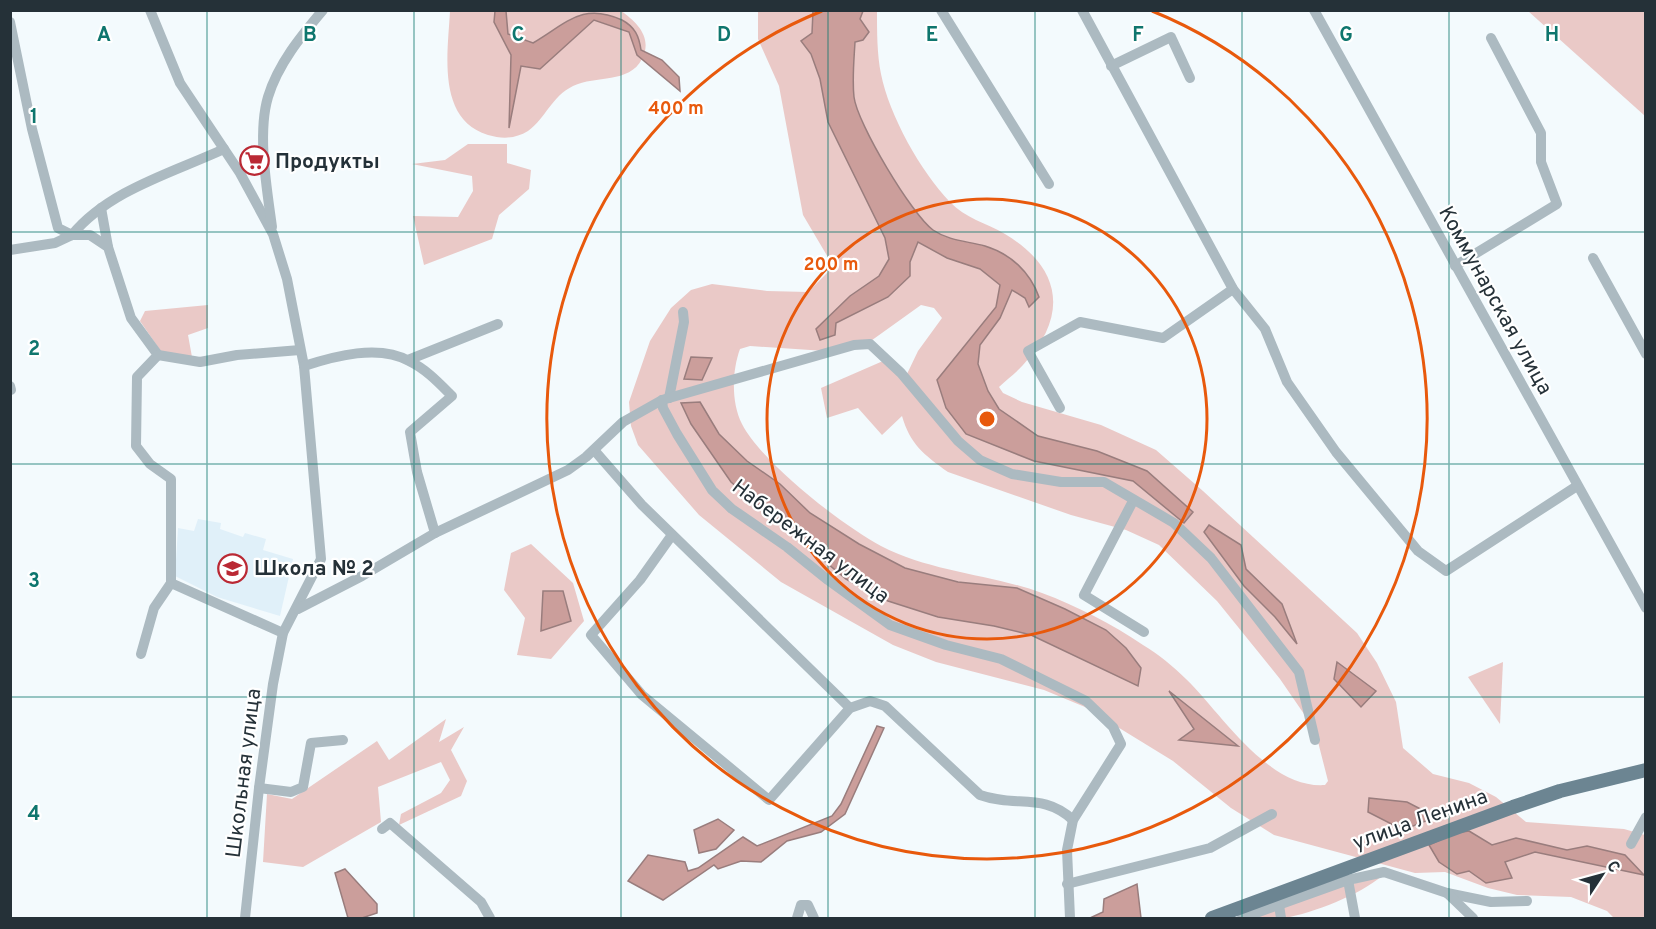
<svg xmlns="http://www.w3.org/2000/svg" width="1656" height="929" viewBox="0 0 1656 929" font-family="Overpass,sans-serif">
	<rect width="100%" height="100%" fill="#f3fafd"/>
	<path fill="#e0f0f9" d="M198,519L221,523L220,529L243,537L245,533L266,539L263,550L293,559L280,616L217,597L175,576L178,528L194,531Z"/>
	<g fill="#eac9c7" fill-rule="evenodd">
		<path d="M450,11H621C637,22 653,38 642,59C629,84 596,75 573,86C551,97 546,118 528,131C515,139 502,139 488,135C436,119 448,52 450,11Z"/>
		<path d="M758,11H877C877,32 877,54 881,74C889,115 921,172 950,202C965,218 986,223 1005,234C1062,268 1069,316 1023,365C1016,373 1007,379 999,387L1003,393L1022,402L1101,425L1156,450L1203,491L1357,633L1377,663L1396,702L1403,748L1433,774L1469,783L1496,797L1526,822L1624,829L1645,835V918H1614L1607,911L1571,897L1517,895L1488,888L1445,872L1415,873L1274,835L1231,808L1173,761L1085,707L1044,690L936,662L893,645L781,582L699,515L638,445L631,426L629,402L650,341L671,308L691,290L712,284L767,291L808,292L828,272L829,259L803,215L779,86L758,39ZM921,305L934,308L942,318L918,351L907,374L883,361L821,388L827,418L858,408L882,435L902,416C910,444 924,455 948,472L1071,515L1126,530L1159,545L1217,601L1280,679L1315,730L1328,781L1325,785C1268,789 1222,714 1186,679C1173,666 1158,654 1143,645C1112,624 1077,606 1042,593C990,574 931,572 881,546C842,525 762,463 742,424C731,402 732,371 740,349L750,346L825,351L868,343Z"/>
		<path d="M1528,11H1645V116Z"/>
		<path d="M468,144H507V163L531,170L529,189L499,215L492,239L424,265L413,216L458,217L473,191L472,176L412,164L445,160Z"/>
		<path d="M208,305V328L188,335L192,357L162,353L140,321L145,311Z"/>
		<path d="M531,544L573,583L584,621L551,659L517,655L525,618L504,590L511,553Z"/>
		<path d="M1503,662L1500,724L1468,677Z"/>
		<path d="M446,719L439,742L464,727L451,750L467,781L461,796L399,825L401,814L441,793L450,780L441,762L378,787L381,822L303,867L263,862L267,794L292,799L377,741L389,760Z"/>
		<path d="M1382,876C1359,895 1314,913 1284,918C1274,920 1262,918 1252,918L1315,894Z"/>
	</g>
	<g fill="#cb9e9b" stroke="#997d7d" stroke-width="1.5">
		<path d="M495,11H506L508,34L533,43C567,23 582,2 622,20C635,27 639,36 641,50L662,60L679,77L680,91L637,55L629,32L594,20L540,69L521,66L509,128L511,55L494,22Z"/>
		<path d="M813,11H863L860,19L869,32L863,40L855,42C854,60 852,79 854,97C857,123 912,215 933,230C949,241 967,241 985,246C1011,254 1030,272 1039,297L1029,307L1025,298L1012,290L1000,318L980,345L978,364L988,391L999,409L1038,436L1097,451L1147,471L1193,512L1184,523L1133,481L1034,461L966,434L946,408L937,380L996,307L1000,285L980,269L947,258L918,242L910,262V276L888,297L836,323L835,335L820,340L816,329L850,296L879,276L889,259L885,238L828,122L820,79L811,54L801,41L812,33Z"/>
		<path d="M691,357L712,358L702,380L684,379Z"/>
		<path d="M700,402L719,434L747,461L780,484L810,513L859,544L905,568L958,582L1017,588L1065,609L1106,630L1126,648L1141,668L1138,686L1031,635L994,626L938,617L888,601L846,579L731,482L691,424L681,403Z"/>
		<path d="M1209,525L1241,545L1246,569L1282,604L1297,644L1275,617L1244,586L1204,532Z"/>
		<path d="M543,591H563L571,621L541,631Z"/>
		<path d="M1337,662L1376,691L1361,707L1334,679Z"/>
		<path d="M1169,691L1238,746L1179,740L1194,729Z"/>
		<path d="M877,726L884,728L845,814L821,832L787,841L761,862L741,861L718,869L714,865L663,900L628,881L648,855L685,862L688,871L698,868L743,837L757,846L832,816L841,804Z"/>
		<path d="M1369,798L1407,802L1436,817L1403,830L1368,812Z"/>
		<path d="M718,819L734,830L716,849L699,853L694,830Z"/>
		<path d="M1469,831L1492,845L1516,838L1567,850L1587,846L1625,855L1644,875L1535,852L1505,862L1512,878L1486,883L1469,871L1457,874L1439,862L1429,845L1455,833Z"/>
		<path d="M345,869L377,904V913L362,918H348L335,873Z"/>
		<path d="M1137,884L1141,918H1090L1103,912L1104,899Z"/>
	</g>
	<g fill="none" stroke-linecap="round" stroke-linejoin="round">
		<g stroke="#acbac1" stroke-width="10">
			<path d="M150,10L180,83L240,173L273,234L287,279L304,366L321,559L283,633L273,684L259,788L245,918"/>
			<path d="M941,10L1049,184"/>
			<path d="M1082,10L1233,289L1265,329L1287,382L1336,452L1418,551L1446,571L1577,486"/>
			<path d="M1314,10L1646,608"/>
			<path d="M10,22L32,129L58,228L72,235C109,190 172,173 224,149"/>
			<path d="M1111,66L1171,37L1190,78"/>
			<path d="M101,208L108,247"/>
			<path d="M272,227C267,189 257,134 268,97C278,64 301,36 323,10"/>
			<path d="M10,250L55,243L72,235H90L108,247L131,318L158,355L137,377L136,446L150,464L171,479V583L154,608L141,654"/>
			<path d="M1593,258L1646,354"/>
			<path d="M1455,266L1557,204L1541,162V133L1491,38"/>
			<path d="M158,355L200,362L237,355L300,350"/>
			<path d="M408,360L498,324"/>
			<path d="M304,366C335,356 379,344 409,361C426,369 439,383 452,396L410,432L417,472L435,533"/>
			<path d="M10,386L11,390"/>
			<path d="M669,398L684,322L683,312"/>
			<path d="M662,400L663,408L677,434L712,490L732,509L787,547L828,580L890,625L946,645L1001,659L1086,701L1113,727L1121,744L1073,820L1067,850L1070,918"/>
			<path d="M1060,408L1028,351L1080,322L1163,338L1233,289"/>
			<path d="M594,450L642,505L850,708"/>
			<path d="M1133,501L1084,595L1144,632"/>
			<path d="M672,535L640,580L591,635L642,695L769,800L850,708L870,701L885,706L980,795C1016,808 1043,792 1073,820"/>
			<path d="M171,583L283,633"/>
			<path d="M298,609L362,576L435,533L568,470L586,457L623,422L662,400L854,345L870,344L901,373L958,441L980,460L1012,474L1061,482H1104L1174,523L1211,558L1299,672L1315,740"/>
			<path d="M259,788L291,792L303,787L311,743L343,740"/>
			<path d="M382,829L390,823L481,902L490,918"/>
			<path d="M1631,844L1646,817"/>
			<path d="M1348,880L1355,918"/>
			<path d="M1067,884L1210,848L1272,814"/>
			<path d="M1447,893L1491,902L1527,901"/>
			<path d="M1279,905L1281,918"/>
			<path d="M797,918L801,905H808L814,918"/>
			<path d="M1242,918L1348,880L1384,872L1447,893L1473,918"/>
		</g>
		<path stroke="#6c8592" stroke-width="14" d="M1212,918L1513,807L1560,791L1646,770"/>
	</g>
	<path fill="none" stroke="#0f766e" stroke-width="1.5" stroke-opacity="0.55" d="M207,10V918M414,10V918M621,10V918M828,10V918M1035,10V918M1242,10V918M1449,10V918M10,232H1646M10,464H1646M10,697H1646"/>
	<g fill="none" stroke="#e8590c" stroke-width="3">
		<circle cx="987" cy="419" r="220"/>
		<path d="M1152 11A440 440 0 1 1 822 11"/>
	</g>
	<defs>
		<symbol id="supermarket-ring" viewBox="-11 -11 22 22"><circle r="9.5" fill="#fff" stroke="#ba2934" stroke-width="1.5"/><path d="M-6-5.5h2.5l.6 2H6L4.5 2H-2.5L-4.4-4H-6ZM-1.5 3.2a1.3 1.3 0 1 0 .1 0ZM3 3.2a1.3 1.3 0 1 0 .1 0Z" fill="#ba2934"/></symbol>
		<symbol id="school-ring" viewBox="-11 -11 22 22"><circle r="9.5" fill="#fff" stroke="#ba2934" stroke-width="1.5"/><path d="M0-5L7-2L0 1L-7-2ZM-4 1L0 2.5L4 1V4Q0 6-4 4Z" fill="#ba2934"/></symbol>
	</defs>
	<g fill-rule="evenodd">
		<use href="#supermarket-ring" x="238" y="144" width="33" height="33"/>
		<use href="#school-ring" x="216" y="552" width="33" height="33"/>
	</g>
	<g text-anchor="middle" stroke-width="4.5" stroke-linejoin="round" paint-order="stroke">
		<g font-size="21" font-weight="bold" fill="#253138" stroke="#fff" text-anchor="start">
			<text x="275" y="168">Продукты</text>
			<text x="254" y="575">Школа № 2</text>
		</g>
		<g font-size="21" fill="#253138" stroke="#fff">
			<text transform="translate(1496 300) rotate(61)" y="7">Коммунарская улица</text>
			<text transform="translate(811 541) rotate(37)" y="7">Набережная улица</text>
			<text transform="translate(243 773) rotate(-83)" y="7">Школьная улица</text>
			<text transform="translate(1420 819) rotate(-20)" y="7">улица Ленина</text>
		</g>
	</g>
	<g font-size="20" text-anchor="middle" font-weight="bold" fill="#0f766e" stroke="#fff" stroke-width="4.5" stroke-linejoin="round" paint-order="stroke">
		<text x="104" y="41">A</text>
		<text x="310" y="41">B</text>
		<text x="518" y="41">C</text>
		<text x="724" y="41">D</text>
		<text x="932" y="41">E</text>
		<text x="1138" y="41">F</text>
		<text x="1346" y="41">G</text>
		<text x="1552" y="41">H</text>
		<text x="34" y="123">1</text>
		<text x="34" y="355">2</text>
		<text x="34" y="587">3</text>
		<text x="34" y="820">4</text>
	</g>
	<circle cx="987" cy="419" r="9" fill="#e8590c" stroke="#fff" stroke-width="3"/>
	<g font-size="18" text-anchor="middle" font-weight="bold" fill="#e8590c" stroke="#fff" stroke-width="4.5" stroke-linejoin="round" paint-order="stroke">
		<text x="676" y="114">400 m</text>
		<text x="831" y="270">200 m</text>
	</g>
	<rect width="1656" height="929" fill="none" stroke="#253138" stroke-width="24"/>
	<g transform="translate(1602 875) rotate(54)" stroke="#ffffff" stroke-width="4.5" paint-order="stroke">
	<path d="M0-4.5L10 22L0 15L-10 22Z" fill="#253138"/>
	<text y="-9" font-size="16" font-weight="bold" text-anchor="middle" fill="#253138">С</text>
	</g>
</svg>
